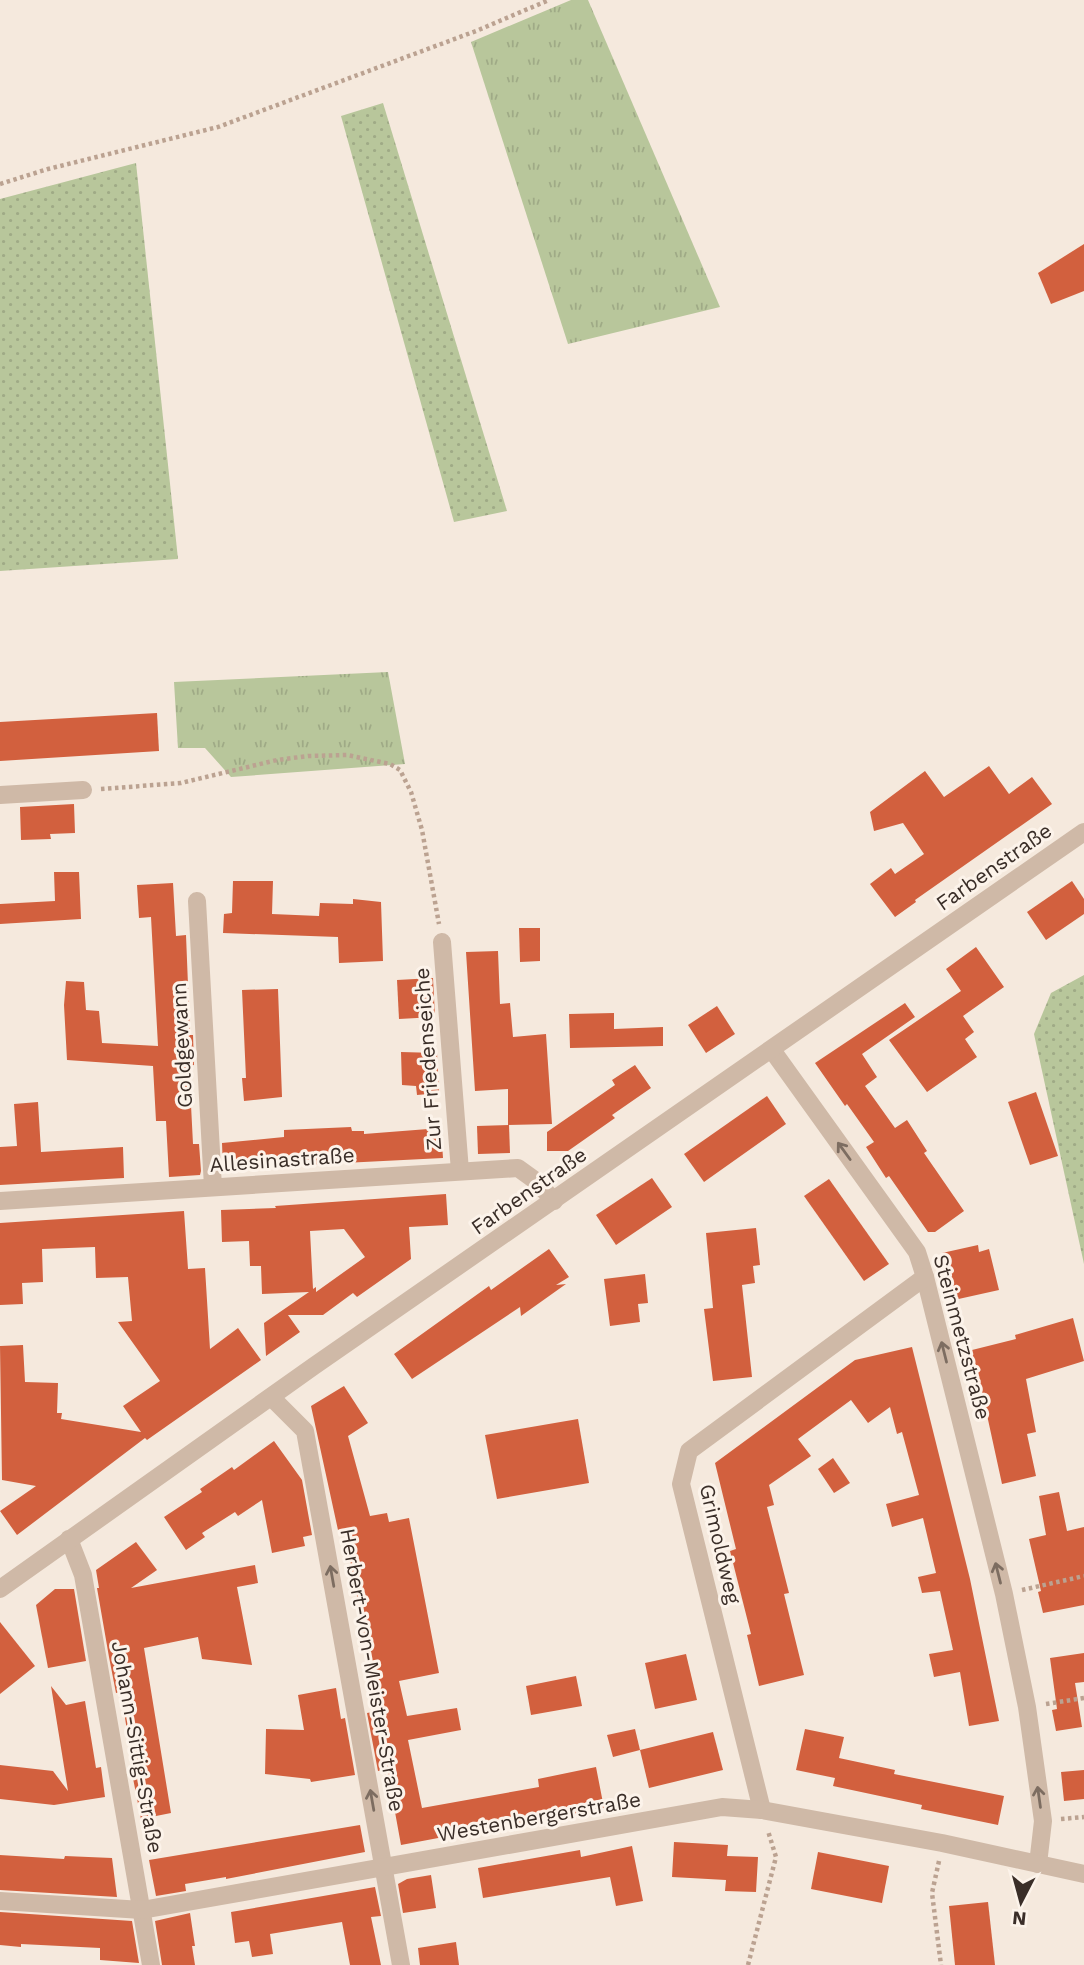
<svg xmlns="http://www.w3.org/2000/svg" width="1084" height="1965" viewBox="0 0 1084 1965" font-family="'Work Sans',sans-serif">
	<defs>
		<pattern id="grass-tufts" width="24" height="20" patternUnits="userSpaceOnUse" patternTransform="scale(1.75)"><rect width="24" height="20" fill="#b8c69b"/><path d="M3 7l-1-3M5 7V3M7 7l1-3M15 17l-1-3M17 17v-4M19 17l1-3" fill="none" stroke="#9faa86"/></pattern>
		<pattern id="garden-dots" width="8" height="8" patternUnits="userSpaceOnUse" patternTransform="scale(1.75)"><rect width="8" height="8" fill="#b8c69b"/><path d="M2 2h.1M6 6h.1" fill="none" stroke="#9faa86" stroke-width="1.8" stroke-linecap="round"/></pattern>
	</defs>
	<rect width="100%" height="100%" fill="#f5e9dd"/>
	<g fill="url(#grass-tufts)">
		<path d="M571,0H588L720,307L568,344L471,42Z"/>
		<path d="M388,672L405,764L231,777L205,748H178L174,682Z"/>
	</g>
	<g fill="url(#garden-dots)">
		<path d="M383,103L507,511L454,522L341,116Z"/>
		<path d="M136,163L178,559L0,571V199Z"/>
		<path d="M1084,975V1264L1034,1034L1051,993Z"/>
	</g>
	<g fill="#d2603e" fill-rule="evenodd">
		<path d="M1084,244V291L1051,304L1038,273Z"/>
		<path d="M157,713L159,751L0,761V722Z"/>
		<path d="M989,766L1009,794L1032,777L1052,804L915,900L916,902L895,917L870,884L891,868L895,874L924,854L903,823L874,831L870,812L925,771L944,797Z"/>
		<path d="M74,804L75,833L50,834L51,839L21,840L20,807Z"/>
		<path d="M54,872H79L81,919L0,924V904L55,901Z"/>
		<path d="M233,881H273L272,914L319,916L320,903L353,904V899L381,902L383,961L339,963L338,937L223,933L224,914L232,913Z"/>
		<path d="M1072,881L1084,899V914L1046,940L1027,912Z"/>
		<path d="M173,883L176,936L186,935L190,1035H193L194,1065L189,1066L193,1144H199L201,1171L200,1175L169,1177L166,1121H156L153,1066L67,1060L64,1005L66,981L84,982L86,1010L99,1011L102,1043L158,1046L151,917L139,918L137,885Z"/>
		<path d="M519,928H540V961L520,962Z"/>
		<path d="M976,947L1004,987L963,1016L974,1032L965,1039L977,1057L927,1092L889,1040L961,991L946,969Z"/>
		<path d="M498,951L500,1004L510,1003L513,1037L546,1034L552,1124L508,1125V1089L475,1091L466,952Z"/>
		<path d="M433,978L435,1017L399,1019L397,980Z"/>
		<path d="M278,989L282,1097L244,1101L242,1078H246L242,990Z"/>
		<path d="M905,1003L915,1017L862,1054L877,1077L865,1086L895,1128L907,1120L927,1151L924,1153L964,1211L935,1232H928L889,1176L886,1178L866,1147L874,1142L847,1104L845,1106L815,1063Z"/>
		<path d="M717,1006L735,1034L706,1053L688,1025Z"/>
		<path d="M614,1013V1029L663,1027V1046L570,1048L569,1014Z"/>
		<path d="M401,1052L437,1053L439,1093L417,1095L416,1086L402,1085Z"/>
		<path d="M635,1065L651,1088L612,1115L615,1118L568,1151H547V1132L615,1085L612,1080Z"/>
		<path d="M1036,1092L1058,1156L1030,1165L1008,1102Z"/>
		<path d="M767,1096L786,1124L704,1182L684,1154Z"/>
		<path d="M38,1102L41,1152L123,1147L124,1178L0,1185V1147L17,1146L14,1104Z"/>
		<path d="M509,1125L510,1153L478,1154L477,1126Z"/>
		<path d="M351,1127L352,1131H364V1134L441,1128L443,1158L223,1169L222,1143L284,1137V1130Z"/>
		<path d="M652,1178L672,1207L616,1245L596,1215Z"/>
		<path d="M829,1179L889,1264L864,1281L804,1196Z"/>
		<path d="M446,1194L448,1225L409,1227L411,1259L357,1297L353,1293L323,1315H288L300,1332L266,1356L264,1323L309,1292L262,1294L261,1266H250L249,1241L222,1242L221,1210L276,1208L275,1206ZM344,1229L365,1257L316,1292V1287L313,1289L310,1231Z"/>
		<path d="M184,1211L188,1269L205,1268L210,1349L238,1328L261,1360L147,1440L145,1438L17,1535L0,1511L36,1486L2,1480L0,1346L23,1345L25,1382L58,1383L57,1413H62L61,1419L141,1432L123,1406L160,1381L118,1322L132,1321L128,1277L96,1278L95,1247L42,1249L43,1282L22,1283L23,1304L0,1305V1223Z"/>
		<path d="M756,1228L760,1265L753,1266L755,1283L742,1285L752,1377L713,1381L704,1309L713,1308L706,1233Z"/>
		<path d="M978,1245L979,1252L989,1249L999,1290L954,1300L942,1253Z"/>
		<path d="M549,1249L569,1277L556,1285L566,1284L521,1316L520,1307L412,1379L394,1354L489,1286L491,1290Z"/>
		<path d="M645,1274L648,1303L638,1304L640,1322L610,1326L604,1279Z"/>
		<path d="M1073,1318L1084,1361L1026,1379L1036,1432L1027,1434L1036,1476L1002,1484L982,1392L978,1393L968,1351L1016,1339L1015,1335Z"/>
		<path d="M912,1347L970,1579L999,1721L969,1726L960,1672L934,1677L929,1654L953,1650L940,1591L922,1593L918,1577L936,1573L923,1518L892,1527L886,1504L919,1495L902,1432L897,1434L890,1407L868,1423L851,1400L798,1439L811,1456L769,1485L774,1505L767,1507L789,1593L784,1594L804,1675L759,1686L747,1635L751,1634L730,1551L736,1549L715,1463L855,1360Z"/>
		<path d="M344,1386L368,1423L348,1436L370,1516L387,1513L389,1522L409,1518L439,1673L399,1681L407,1716L457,1708L461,1730L408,1740L422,1808L539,1787L538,1779L596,1767L604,1808L574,1814L573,1810L528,1818L529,1821L401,1845L393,1801L390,1802L384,1770L378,1771L367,1713L379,1711L344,1529L338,1530L311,1406Z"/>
		<path d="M578,1419L589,1483L497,1499L485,1435Z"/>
		<path d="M274,1441L302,1480L312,1535L303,1537L305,1546L272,1553L262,1500L238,1516L235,1512L202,1533L205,1537L186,1550L164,1517L202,1492L200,1489L232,1467L234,1470Z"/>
		<path d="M833,1458L850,1483L834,1493L818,1469Z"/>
		<path d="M1059,1492L1067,1531L1084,1527V1605L1043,1613L1038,1592L1041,1591L1029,1539L1046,1535L1039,1496Z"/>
		<path d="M136,1542L157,1570L131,1588L255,1565L258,1583L237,1587L252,1665L202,1659L198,1637L144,1648L171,1813L141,1819L130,1763H132L121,1692L116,1693L109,1657L97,1588H99L96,1570Z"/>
		<path d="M55,1589H74L86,1661L48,1668L36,1605Z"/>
		<path d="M0,1622L35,1666L0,1694Z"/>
		<path d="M1084,1653V1682L1075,1683L1082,1727L1056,1731L1052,1710L1057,1709L1050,1658Z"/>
		<path d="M686,1654L697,1700L655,1709L645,1663Z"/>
		<path d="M576,1676L582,1706L531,1715L526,1686Z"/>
		<path d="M51,1686L66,1705L85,1701L96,1768L101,1767L105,1797L54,1805L0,1799V1765L53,1771L68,1791Z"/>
		<path d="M336,1688L341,1719L345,1718L355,1775L311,1782L310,1779L265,1774L266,1729L304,1730L298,1695Z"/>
		<path d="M635,1729L640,1750L613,1757L607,1735Z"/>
		<path d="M805,1729L844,1737L839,1758L895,1770L894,1774L1004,1796L998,1825L921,1809L922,1805L833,1786L835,1778L796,1770Z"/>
		<path d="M713,1732L723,1770L649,1788L640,1750Z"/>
		<path d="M1084,1770V1799L1064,1801L1061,1772Z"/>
		<path d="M360,1825L365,1852L226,1879V1877L185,1884L186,1891L156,1896L149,1860Z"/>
		<path d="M674,1842L728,1845L727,1856L758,1857L756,1892L725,1891L726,1880L672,1877Z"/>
		<path d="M632,1846L643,1901L616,1906L610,1877L483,1898L478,1868L580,1850L581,1857Z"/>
		<path d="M818,1852L889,1866L882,1903L811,1889Z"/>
		<path d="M0,1855L64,1859L65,1856L112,1858L117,1897L0,1890Z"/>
		<path d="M431,1875L436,1908L403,1913L398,1884L407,1879Z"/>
		<path d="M375,1887L381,1916L371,1917L381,1965H350L342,1922L270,1934L273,1954L252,1957L249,1941L235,1943L231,1912Z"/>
		<path d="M988,1902L995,1965H955L949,1906Z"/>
		<path d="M0,1912L132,1921L139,1963L100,1960V1948L21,1944V1947L0,1945Z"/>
		<path d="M190,1913L195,1946H192L195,1965H162L155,1921Z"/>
		<path d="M456,1942L459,1965H420L418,1948Z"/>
	</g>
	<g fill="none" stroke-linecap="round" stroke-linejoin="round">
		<g stroke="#bba291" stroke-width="4.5" stroke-dasharray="3.5 3.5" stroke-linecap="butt">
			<path d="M0,184L48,169L218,127L476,31L549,0"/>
			<path d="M101,789L181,783L277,760L308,756L347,755L390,764L400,770L411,792L422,830L439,924"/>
			<path d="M1022,1590L1084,1576"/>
			<path d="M1046,1704L1084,1698"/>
			<path d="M1061,1819L1084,1817"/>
			<path d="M939,1861L932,1893L941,1965"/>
			<path d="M748,1965L776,1857L768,1831"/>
		</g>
		<g stroke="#cfb9a7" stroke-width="18">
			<path d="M0,795L83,790"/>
			<path d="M197,901L213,1187"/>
			<path d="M442,942L460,1171"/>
			<path d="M772,1050L917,1252L925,1277L1004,1594L1027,1707L1043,1821L1038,1864"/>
			<path d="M0,1201L518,1168L536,1181L554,1201"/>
			<path d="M271,1397L305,1431L401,1965"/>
			<path d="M69,1539L83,1575L151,1965"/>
			<path d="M0,1589L314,1366L1084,832"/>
			<path d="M762,1810L681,1484L689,1451L925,1277"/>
		</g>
		<path stroke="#cfb9a7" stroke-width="18" d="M0,1901L142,1910L722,1807L762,1810L942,1843L1084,1874"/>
	</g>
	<defs><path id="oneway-shaft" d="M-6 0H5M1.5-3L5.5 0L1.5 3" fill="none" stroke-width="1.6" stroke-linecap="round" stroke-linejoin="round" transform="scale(1.75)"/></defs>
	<g stroke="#7d6d61">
		<use href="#oneway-shaft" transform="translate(844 1151) rotate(-126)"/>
		<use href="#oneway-shaft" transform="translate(944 1352) rotate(-104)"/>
		<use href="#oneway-shaft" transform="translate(998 1573) rotate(-104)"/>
		<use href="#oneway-shaft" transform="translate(332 1576) rotate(-100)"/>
		<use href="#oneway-shaft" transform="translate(1039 1797) rotate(-98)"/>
		<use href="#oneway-shaft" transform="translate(372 1800) rotate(-100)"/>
	</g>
	<g text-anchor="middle" stroke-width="6" stroke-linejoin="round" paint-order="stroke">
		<g font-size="21" fill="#3a2e28" stroke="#fcf3ea">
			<text transform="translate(994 867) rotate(-35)" y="7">Farbenstraße</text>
			<text transform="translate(182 1045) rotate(-93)" y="7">Goldgewann</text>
			<text transform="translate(428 1059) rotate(-94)" y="7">Zur Friedenseiche</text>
			<text transform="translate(282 1160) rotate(-4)" y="7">Allesinastraße</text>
			<text transform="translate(529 1191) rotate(-35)" y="7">Farbenstraße</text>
			<text transform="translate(962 1337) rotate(75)" y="7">Steinmetzstraße</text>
			<text transform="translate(720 1544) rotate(77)" y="7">Grimoldweg</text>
			<text transform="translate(372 1670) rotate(80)" y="7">Herbert-von-Meister-Straße</text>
			<text transform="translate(137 1747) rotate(80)" y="7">Johann-Sittig-Straße</text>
			<text transform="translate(539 1817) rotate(-10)" y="7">Westenbergerstraße</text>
		</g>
	</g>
	<g transform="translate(1021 1902) rotate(186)" stroke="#fcf3ea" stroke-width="5" paint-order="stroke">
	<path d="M0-5L12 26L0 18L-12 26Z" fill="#3a2e28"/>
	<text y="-10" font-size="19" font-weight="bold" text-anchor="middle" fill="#3a2e28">N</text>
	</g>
</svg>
